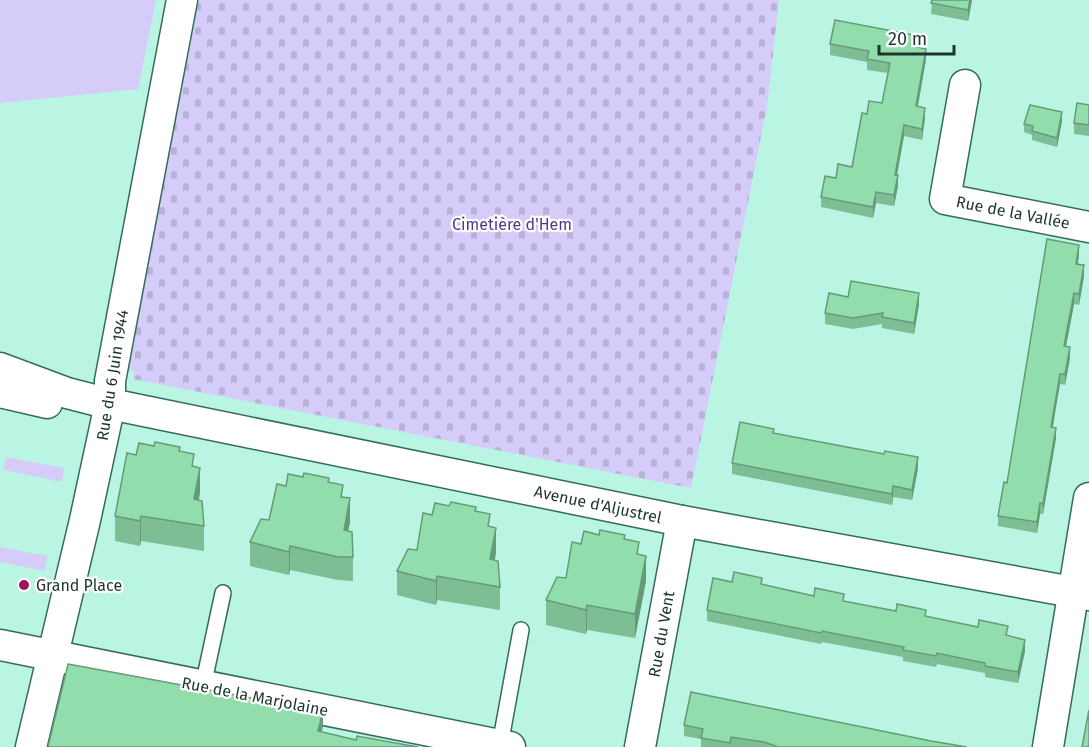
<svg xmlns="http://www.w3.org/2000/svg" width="1089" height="747" viewBox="0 0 1089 747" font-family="'Fira Sans',sans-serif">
	<defs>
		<pattern id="cemetery-stones" width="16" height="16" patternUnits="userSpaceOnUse" patternTransform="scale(1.5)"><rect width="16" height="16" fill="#d6ccfa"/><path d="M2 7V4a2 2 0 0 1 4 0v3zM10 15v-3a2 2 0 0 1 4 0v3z" fill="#b7b0d7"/></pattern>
	</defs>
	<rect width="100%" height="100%" fill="#baf4e3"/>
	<path fill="url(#cemetery-stones)" d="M199,0H779L767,106L691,488L133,379L134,371L127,370Z"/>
	<g fill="#d6ccfa">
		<path d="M0,0H156L138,89L0,103Z"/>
		<path d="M6,457L64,468L62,482L4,470Z"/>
		<path d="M0,547L47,556L45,571L0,562Z"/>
	</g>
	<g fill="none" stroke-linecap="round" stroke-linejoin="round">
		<defs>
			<g id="service">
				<path d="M203,686L223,593"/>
				<path d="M500,745L521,630"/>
			</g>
			<g id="minor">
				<path d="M965,85L945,199L1089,227"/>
				<path d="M0,368L67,393L110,404L682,521L1089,595"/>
				<path d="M0,392L47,403"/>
				<path d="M0,645L510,747"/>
				<path d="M31,747L85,520L110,404V381L182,0"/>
				<path d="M640,747L682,521"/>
				<path d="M1048,747L1089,498"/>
			</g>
		</defs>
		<use href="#service" stroke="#336b5d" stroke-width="18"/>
		<use href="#minor" stroke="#336b5d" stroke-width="33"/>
		<use href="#service" stroke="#fff" stroke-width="15"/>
		<use href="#minor" stroke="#fff" stroke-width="30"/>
	</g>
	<g fill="#7ebe94">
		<path d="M932,0H972L968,21L931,14Z"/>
		<path d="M830,44L919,47L926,59L918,106L925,118L922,140L904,136L897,175L898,186L894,206L876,203L873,218L821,207V197L836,178L852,167L867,114L882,103L888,73L867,70V62L830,55Z"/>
		<path d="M1089,105V136L1074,134V123Z"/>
		<path d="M1062,121L1057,147L1032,140V135L1024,132V124Z"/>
		<path d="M1079,255L1078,264L1084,276L1079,305L1074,304L1066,346L1070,358L1065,385L1060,384L1056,405L1053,427L1056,438L1043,514H1040L1037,533L998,526V516L1007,483Z"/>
		<path d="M848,297L919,304L914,334L882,328V324L853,329L825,324V313Z"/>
		<path d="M180,451L194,466L200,492L199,500L204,526V551L141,541L140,546L115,541V516L136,455Z"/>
		<path d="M732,463L918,468L912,500L893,497L892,505L732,474Z"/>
		<path d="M329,482L343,497L350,522L348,531L353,557V581L338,580L290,570L289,575L250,566V542L269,520Z"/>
		<path d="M432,515L490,526L496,552L495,560L500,587V610L437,600L436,605L397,595V571L417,550Z"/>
		<path d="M599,535L625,540L639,555L646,581L635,638L587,630L586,634L546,625V600L566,578L581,544Z"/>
		<path d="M732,582L762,585L814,596L926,616L1008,636L1025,651L1018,683L985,677V673L937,664L936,667L903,661V657L822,642L821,644L707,621V610Z"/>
		<path d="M684,725L931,741L967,747H701V739L684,736Z"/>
	</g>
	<g fill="#669b78">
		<path d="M970,0H972L968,21V10Z"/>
		<path d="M926,49V59L916,116V106Z"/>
		<path d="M925,108V118L922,140V129Z"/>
		<path d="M1062,112V121L1057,147V138Z"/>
		<path d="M904,125V136L895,185V175Z"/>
		<path d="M898,175V186L894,206V195Z"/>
		<path d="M876,192V203L873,218V207Z"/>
		<path d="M1079,245V255L1076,275V264Z"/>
		<path d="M1084,265V276L1079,305V294Z"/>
		<path d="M919,293V304L914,334V323Z"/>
		<path d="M1074,293V304L1064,357V346Z"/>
		<path d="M1070,347V358L1065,385V374Z"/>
		<path d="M1060,374V384L1051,437V427Z"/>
		<path d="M1056,428V438L1043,514V504Z"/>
		<path d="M918,457V468L912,500V490Z"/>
		<path d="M200,468V492L194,524V499Z"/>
		<path d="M893,486V497L892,505V494Z"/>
		<path d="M350,498V522L344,553V530Z"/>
		<path d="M1040,503V514L1037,533V522Z"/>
		<path d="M141,516V541L140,546V521Z"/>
		<path d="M496,528V552L490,583V559Z"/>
		<path d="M290,546V570L289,575V552Z"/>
		<path d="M646,556V581L635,638V614Z"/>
		<path d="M437,576V600L436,605V581Z"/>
		<path d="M587,605V630L586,634V610Z"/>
		<path d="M1025,640V651L1018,683V672Z"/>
		<path d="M323,711V727L318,747V731Z"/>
	</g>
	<g fill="#92ddac" stroke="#669b78" stroke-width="1.5">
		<path d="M932,0H970L968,10L931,3Z"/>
		<path d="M835,20L919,36L916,47L926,49L916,106L925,108L922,129L904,125L895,175H898L894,195L876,192L873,207L821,197L825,176L836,178L838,164L852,167L862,113L867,114L869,101L882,103L890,63L867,59L869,51L830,44Z"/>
		<path d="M1077,103L1089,105V125L1074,123Z"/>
		<path d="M1030,105L1062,112L1057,138L1032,131L1033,126L1024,124Z"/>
		<path d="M1047,239L1079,245L1076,264L1084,265L1079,294L1074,293L1064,346L1070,347L1065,374H1060L1051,427L1056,428L1043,504L1040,503L1037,522L998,516L1004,482L1007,483Z"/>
		<path d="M851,281L919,293L914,323L882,317L883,313L853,318L825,313L829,293L848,297Z"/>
		<path d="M740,422L774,429L773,433L836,445L884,454L885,451L918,457L912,490L893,486L892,494L732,463Z"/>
		<path d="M155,442L180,447L179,451L194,454L192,466L200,468L194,499L202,501L204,526L141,516L140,521L115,516L127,453L136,455L139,443L154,446Z"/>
		<path d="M304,473L329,478L328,482L343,485L341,497L350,498L344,530L352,532L353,557H338L290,546L289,552L250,542L261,519L269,520L277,484L286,486L288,474L303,477Z"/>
		<path d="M451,502L476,507L475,511L490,514L488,526L496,528L490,559L498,561L500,587L437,576L436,581L397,571L408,549L417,550L423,513L432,515L435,503L449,506Z"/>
		<path d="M600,530L625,535L624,539L639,542L637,554L646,556L635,614L587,605L586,610L546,600L557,577L566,578L572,542L581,544L584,531L599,535Z"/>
		<path d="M734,572L762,578L761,584L814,596L815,588L844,594L843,601L896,611L897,604L926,610L925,616L978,627L979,620L1008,626L1006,635L1025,640L1018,672L985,666V663L937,653L936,656L903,650L904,647L822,631L821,633L707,610L713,578L732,582Z"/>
		<path d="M68,664L323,711L318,731L356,740L357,736L418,747H48Z"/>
		<path d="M691,692L931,741L967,747H778L764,742L731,737L730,743L701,738L703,729L684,725Z"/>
		<path d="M1089,710V747H1082Z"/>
	</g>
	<circle fill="#9e125e" stroke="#fff" stroke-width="2" cx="24" cy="585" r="6"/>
	<g text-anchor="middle" stroke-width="4.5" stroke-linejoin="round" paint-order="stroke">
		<g font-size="16" fill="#1e352f" stroke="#fff">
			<text transform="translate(1013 212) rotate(11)" y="6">Rue de la Vallée</text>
			<text transform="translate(112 375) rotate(-81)" y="6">Rue du 6 Juin 1944</text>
			<text transform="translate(598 504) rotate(12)" y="6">Avenue d'Aljustrel</text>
			<text transform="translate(661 634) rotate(-80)" y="6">Rue du Vent</text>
			<text transform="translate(255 696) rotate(11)" y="6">Rue de la Marjolaine</text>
		</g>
		<g font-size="16" fill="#53388a" stroke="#fff">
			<text x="512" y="230">Cimetière d'Hem</text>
		</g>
		<g font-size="16" fill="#1e352f" stroke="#fff" text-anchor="start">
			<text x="36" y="591">Grand Place</text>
		</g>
	</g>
	<path d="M879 45v9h75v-9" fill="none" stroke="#1e352f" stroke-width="3"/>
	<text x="888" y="45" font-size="18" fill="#1e352f" stroke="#ffffff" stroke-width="4.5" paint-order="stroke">20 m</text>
</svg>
